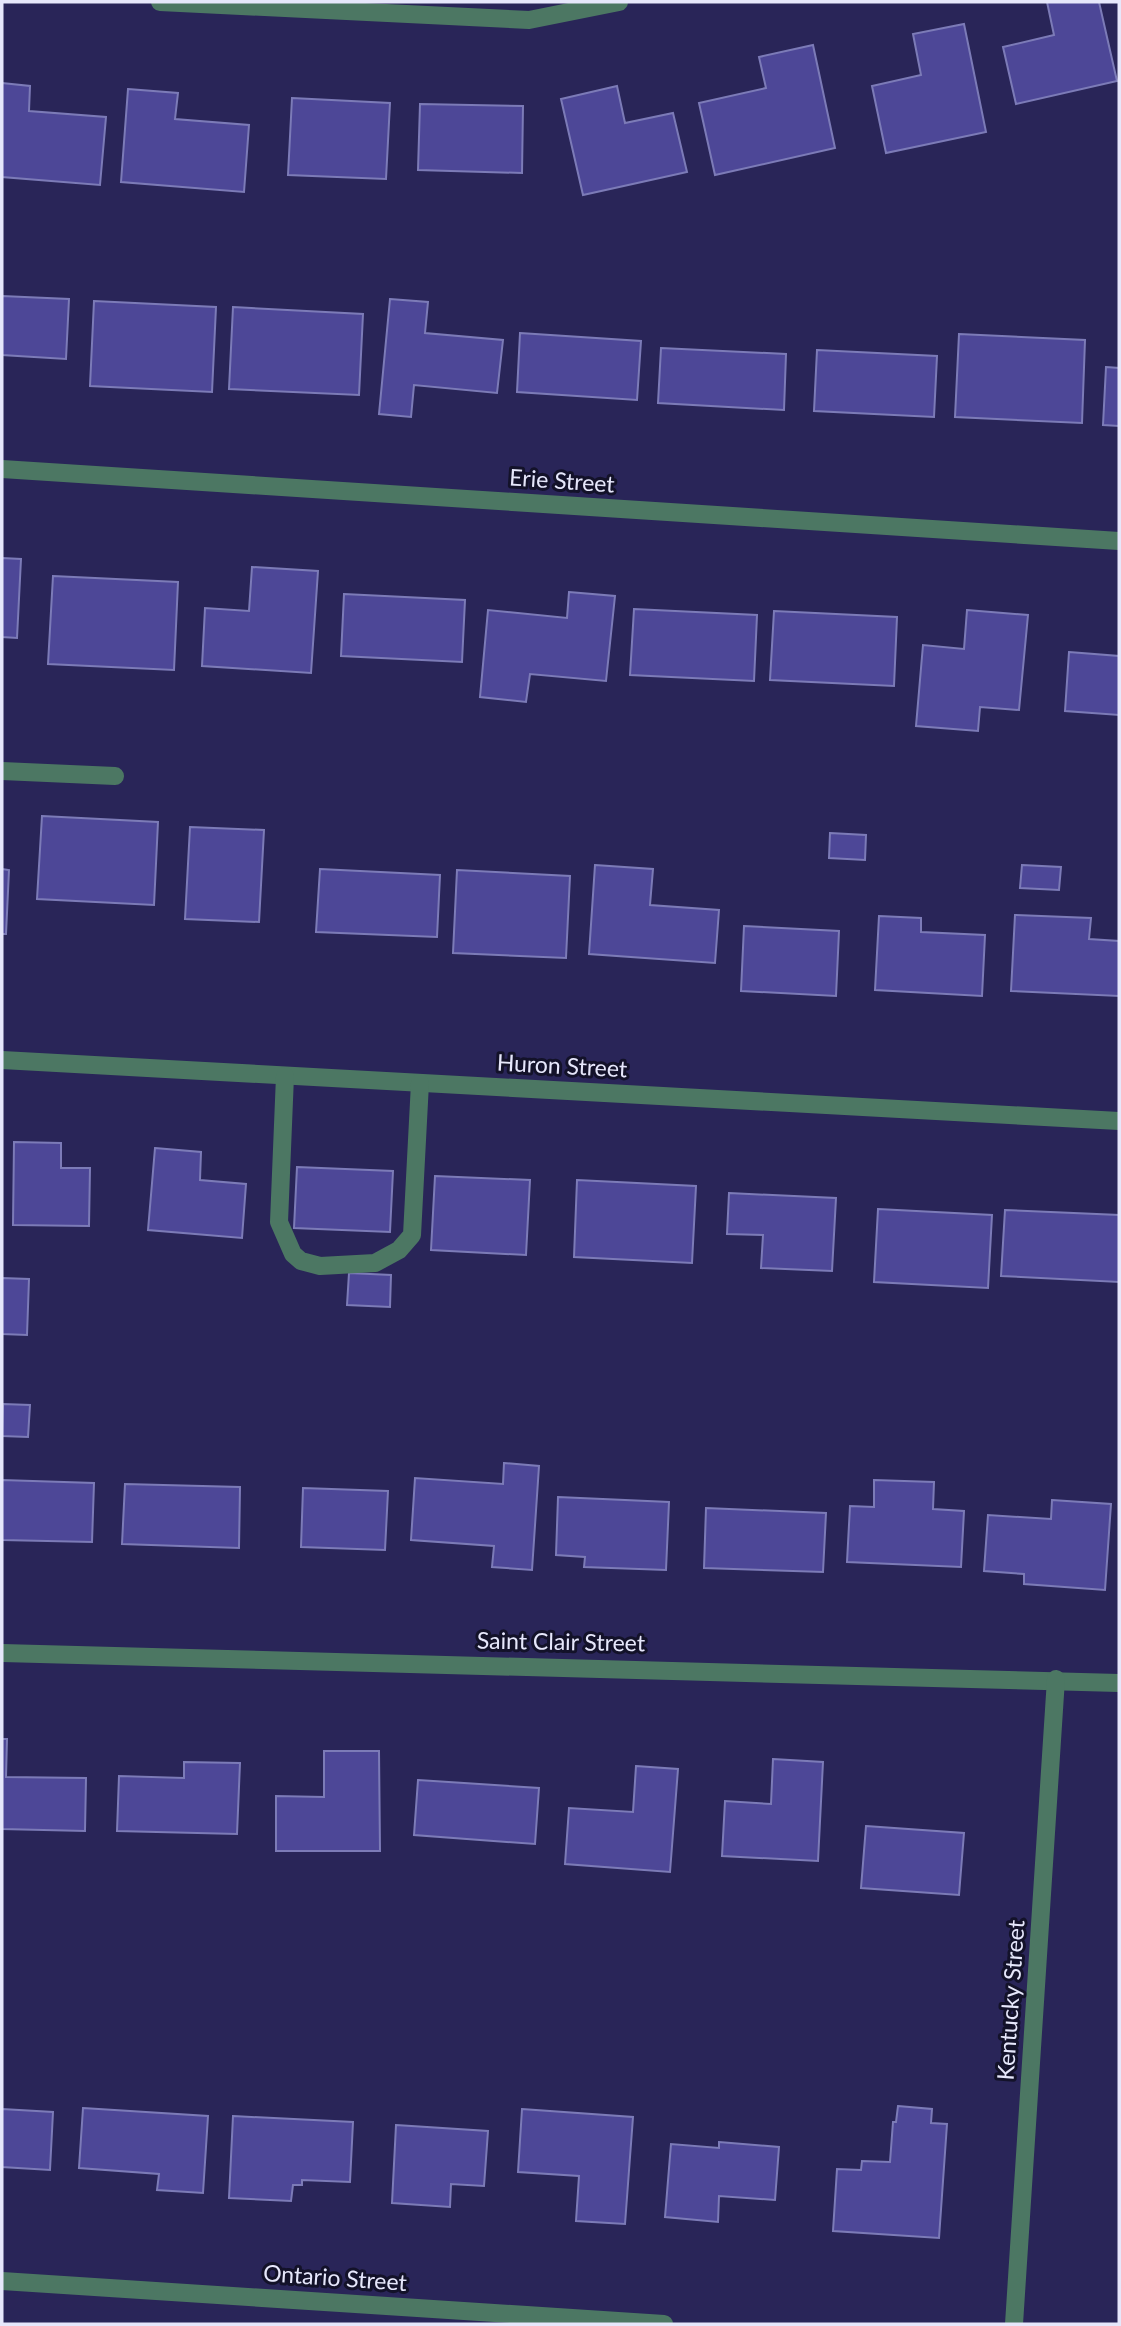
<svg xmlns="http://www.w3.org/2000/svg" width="1121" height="2326" viewBox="0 0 1121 2326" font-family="Lato,sans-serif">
	<rect width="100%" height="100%" fill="#292558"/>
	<g fill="#4d4797" stroke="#7c7bb7" stroke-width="2">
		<path d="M1047,2H1099L1117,81L1016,104L1003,47L1054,35Z"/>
		<path d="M964,24L986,132L886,153L872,86L921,75L913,34Z"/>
		<path d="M813,45L835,148L715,175L699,103L766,88L759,57Z"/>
		<path d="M2,83L30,86L29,111L106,117L100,185L2,177Z"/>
		<path d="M617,86L625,123L673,113L687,172L583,195L561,99Z"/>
		<path d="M128,89L178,93L175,119L249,125L244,192L121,182Z"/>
		<path d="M292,98L390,103L386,179L288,175Z"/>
		<path d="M420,104L523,106L522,173L418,170Z"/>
		<path d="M2,296L69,299L66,359L2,355Z"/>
		<path d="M390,299L428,302L425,333L503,340L497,393L414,385L411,417L379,414Z"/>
		<path d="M94,301L216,307L212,392L90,386Z"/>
		<path d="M233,307L363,314L359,395L229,389Z"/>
		<path d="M520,333L641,341L637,400L517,392Z"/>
		<path d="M959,334L1085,340L1082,423L955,417Z"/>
		<path d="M661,348L786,354L784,410L658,403Z"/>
		<path d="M817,350L937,356L934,417L814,411Z"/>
		<path d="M1106,367L1119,368V426L1103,425Z"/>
		<path d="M2,558L21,559L17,638L2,637Z"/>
		<path d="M252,567L318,571L311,673L202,666L205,608L249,611Z"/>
		<path d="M53,576L178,582L174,670L48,664Z"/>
		<path d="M569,592L615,596L606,681L530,674L526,702L480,697L488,610L567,618Z"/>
		<path d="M344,594L465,600L462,662L341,656Z"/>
		<path d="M634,609L757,615L754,681L630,675Z"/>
		<path d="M967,610L1028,615L1019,710L980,707L978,731L916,726L923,645L964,649Z"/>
		<path d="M774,611L897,617L894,686L770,680Z"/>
		<path d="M1069,652L1119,656V715L1065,711Z"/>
		<path d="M42,816L158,822L154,905L37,899Z"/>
		<path d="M190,827L264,830L259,922L185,919Z"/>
		<path d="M830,833L866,835L865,860L829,858Z"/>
		<path d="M595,865L653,869L650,905L719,910L715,963L589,954Z"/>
		<path d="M1022,865L1061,867L1059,890L1020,888Z"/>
		<path d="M2,869L9,870L6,934H2Z"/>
		<path d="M320,869L440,875L437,937L316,932Z"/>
		<path d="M457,870L570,876L566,958L453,953Z"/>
		<path d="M1015,915L1091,918L1089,939L1119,941V996L1011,991Z"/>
		<path d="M879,916L921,918V932L985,935L982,996L875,990Z"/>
		<path d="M744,926L839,931L836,996L741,991Z"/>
		<path d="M14,1142L61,1143V1168H90L89,1226L13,1225Z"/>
		<path d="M155,1148L201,1152L200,1180L246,1184L242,1238L148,1230Z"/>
		<path d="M297,1167L393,1171L390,1232L294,1228Z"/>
		<path d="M435,1176L530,1180L526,1255L431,1250Z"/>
		<path d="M577,1180L696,1186L692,1263L574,1257Z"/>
		<path d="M729,1193L836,1198L832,1271L761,1268L763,1235L727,1234Z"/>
		<path d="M878,1209L992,1215L988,1288L874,1282Z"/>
		<path d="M1005,1210L1119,1215V1282L1001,1276Z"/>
		<path d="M349,1273L391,1275L390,1307L347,1305Z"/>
		<path d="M2,1278L29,1279L27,1335L2,1334Z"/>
		<path d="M3,1404L30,1405L28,1437L2,1436Z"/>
		<path d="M504,1463L539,1466L532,1570L492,1567L494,1546L411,1540L415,1478L503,1484Z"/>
		<path d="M2,1480L94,1483L92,1542L2,1540Z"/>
		<path d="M874,1480L934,1482L933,1509L964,1511L961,1567L847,1562L850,1506L874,1507Z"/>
		<path d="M125,1484L240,1487L239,1548L122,1544Z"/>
		<path d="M303,1488L388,1491L385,1550L301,1547Z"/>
		<path d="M558,1497L669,1502L666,1570L584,1567L585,1557L556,1555Z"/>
		<path d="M1052,1500L1111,1504L1105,1590L1024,1584V1574L984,1571L988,1515L1051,1519Z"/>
		<path d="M706,1508L826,1513L823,1572L704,1568Z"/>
		<path d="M2,1739H7L6,1777L86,1778L85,1831L2,1829Z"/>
		<path d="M324,1751H379L380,1851H276V1796L324,1797Z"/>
		<path d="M773,1759L823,1762L818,1861L722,1856L725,1801L771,1804Z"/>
		<path d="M184,1762L240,1763L237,1834L117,1831L119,1776L184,1778Z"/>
		<path d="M636,1766L678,1769L670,1872L565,1864L569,1808L633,1812Z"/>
		<path d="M418,1780L539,1788L535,1844L414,1835Z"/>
		<path d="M866,1826L964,1833L959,1895L861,1888Z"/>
		<path d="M898,2106L932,2109L931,2123L947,2124L939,2238L833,2231L837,2169L861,2170L862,2161L890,2162L893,2122H896Z"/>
		<path d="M83,2108L208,2116L203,2193L157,2190L159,2174L79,2168Z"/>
		<path d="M2,2109L53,2112L50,2170L2,2167Z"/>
		<path d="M522,2109L633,2117L625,2224L576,2221L579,2176L518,2172Z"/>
		<path d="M233,2116L353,2122L350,2182L302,2180V2185H293L291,2201L229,2198Z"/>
		<path d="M396,2125L488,2131L484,2186L451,2184L450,2207L392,2203Z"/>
		<path d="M719,2142L779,2147L775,2200L719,2196L718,2222L665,2217L671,2144L719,2148Z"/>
	</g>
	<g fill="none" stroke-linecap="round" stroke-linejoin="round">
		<g stroke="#4c7763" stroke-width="18">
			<path d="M160,2L529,20L619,2"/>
			<path d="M2,469L1119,541"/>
			<path d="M2,771L115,776"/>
			<path d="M2,1060L1119,1121"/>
			<path d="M285,1076L279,1222L293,1254L301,1261L320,1266L375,1263L399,1250L412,1235L420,1083"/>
			<path d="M2,1653L1119,1683"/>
			<path d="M2,2281L664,2324"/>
			<path d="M1014,2324L1056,1679"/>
		</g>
	</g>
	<g text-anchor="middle" stroke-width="6" stroke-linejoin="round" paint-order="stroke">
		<g font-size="23" fill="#e6e7fb" stroke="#131229">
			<text transform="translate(562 481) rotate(4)" y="8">Erie Street</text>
			<text transform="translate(562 1066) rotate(3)" y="8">Huron Street</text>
			<text transform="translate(561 1642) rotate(1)" y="8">Saint Clair Street</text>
			<text transform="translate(1011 2000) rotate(-86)" y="8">Kentucky Street</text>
			<text transform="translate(335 2278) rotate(4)" y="8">Ontario Street</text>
		</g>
	</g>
	<rect width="1121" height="2326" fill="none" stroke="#e6e7fb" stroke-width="7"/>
</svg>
